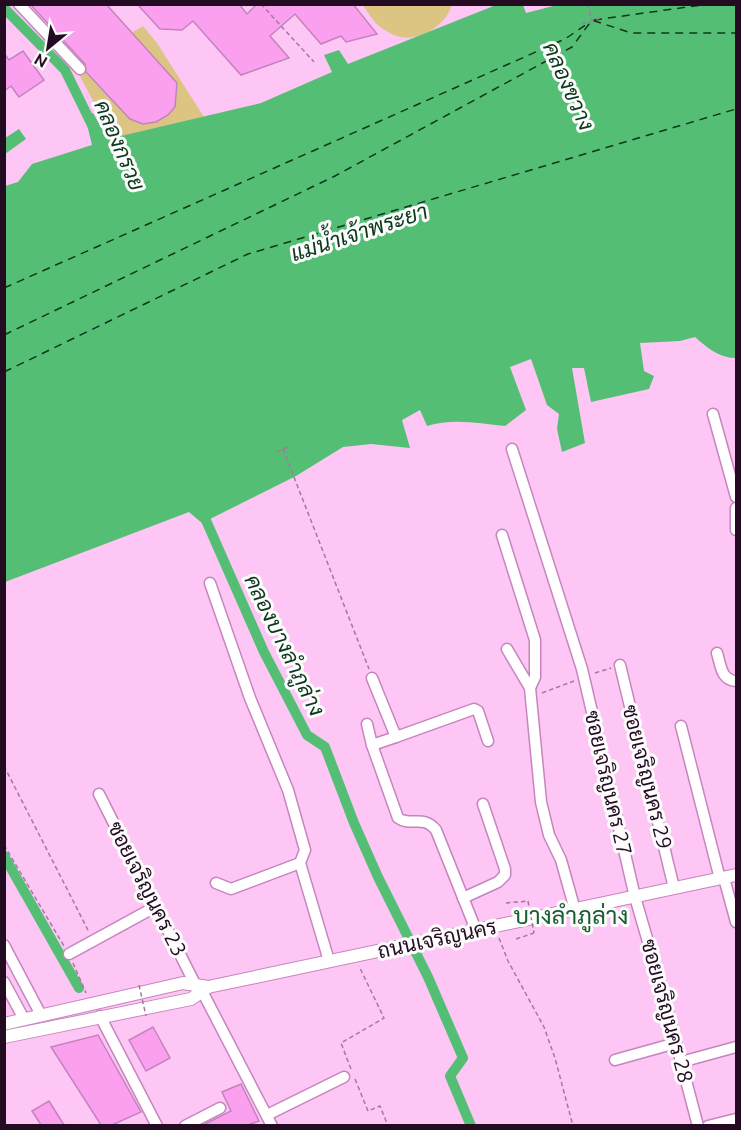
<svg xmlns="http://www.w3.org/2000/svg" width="741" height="1130" viewBox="0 0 741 1130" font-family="Ubuntu,Sarabun,sans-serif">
	<rect width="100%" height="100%" fill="#fdc6f5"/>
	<g fill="#dcc583">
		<path d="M363,5H452C444,29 412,47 388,32C376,26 370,16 363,5Z"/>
		<path d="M143,26L157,43L204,117L113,138L75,67Z"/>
	</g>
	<g fill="#55be75">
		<path d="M557,5H736V358C721,359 706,347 695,337L680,341L640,343L644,371L654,376L649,389L591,402L584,368H572L585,443L562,452L557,429L559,414L547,405L531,359L510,367L526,410L505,426C479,423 452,418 427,426L420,410L402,420L410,448L371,444L343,447L296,476L202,523L189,512L5,582V186L18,182L32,164L92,145L85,116L93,113L108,139L261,103L332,72L324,55L339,50L348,64L496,5H523L526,13Z"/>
		<path d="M19,129L26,139L5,154V138Z"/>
	</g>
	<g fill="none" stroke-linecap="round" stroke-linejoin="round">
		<g stroke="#55be75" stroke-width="10">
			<path d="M4,8L65,70L93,127"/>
			<path d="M201,509L264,652L307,735L325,747L354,823L378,877L428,977L463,1058L450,1076L471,1126"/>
			<path d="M4,856L79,988"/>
		</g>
		<g stroke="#0c381b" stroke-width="1.5" stroke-dasharray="8 6" stroke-linecap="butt">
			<path d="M594,20L709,4"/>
			<path d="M4,288L565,39L590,22"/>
			<path d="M4,335L335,176L572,47L592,20L631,33H736"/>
			<path d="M4,372L248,254L736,109"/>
		</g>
	</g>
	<g fill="#faa0ef" stroke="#c483bc" stroke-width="1.5">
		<path d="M30,4H106L177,83L175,107L168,115L156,122L143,124L130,119L86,72L85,64Z"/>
		<path d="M137,4H239L247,14L257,4H353L377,34L346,42L341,36L321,44L295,14L270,36L289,58L241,75L193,21L182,30L160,29Z"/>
		<path d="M23,51L44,80L19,97L11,86L4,91V53L9,60Z"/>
		<path d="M153,1027L170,1058L146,1071L129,1040Z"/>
		<path d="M98,1035L141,1112L112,1125H101L51,1047Z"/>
		<path d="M241,1084L259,1121L248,1125H203L231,1111L222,1092Z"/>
		<path d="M49,1101L64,1125H41L32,1111Z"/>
	</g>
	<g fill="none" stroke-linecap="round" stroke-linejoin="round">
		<defs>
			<g id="minor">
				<path d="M19,4L80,69"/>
				<path d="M713,414L736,497"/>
				<path d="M512,449L582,669L635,897L664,997L698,1126"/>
				<path d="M736,508V530"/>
				<path d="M502,535L535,640V677L530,688"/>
				<path d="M210,583L250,698L288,790L305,850L300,863"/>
				<path d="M507,649L530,688L541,802L549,835L561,860L575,910"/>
				<path d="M717,653C721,666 721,680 736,681"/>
				<path d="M620,665L674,888"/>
				<path d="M367,724L372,745L398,818C411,827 423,814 436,830L476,930"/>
				<path d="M681,726L720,879"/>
				<path d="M396,737L474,709L478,711L488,741"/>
				<path d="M372,745L396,737L372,678"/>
				<path d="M99,794L195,984"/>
				<path d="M724,878L736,922"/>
				<path d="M216,883L231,889L300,863L329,961"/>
				<path d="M463,898L498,882L505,875V869L483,804"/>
				<path d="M4,945L41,1015"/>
				<path d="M69,954L155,907"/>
				<path d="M4,982L24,1019"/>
				<path d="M202,991L272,1126"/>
				<path d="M100,1016L157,1126"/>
				<path d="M615,1060L676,1043"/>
				<path d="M681,1062L736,1047"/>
				<path d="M267,1115L344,1077"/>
				<path d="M185,1126L220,1108"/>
				<path d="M708,1126L736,1119"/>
			</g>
			<g id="major">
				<path d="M4,1024L183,983L208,987"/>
				<path d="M4,1037L191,999L208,987L736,875"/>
			</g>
		</defs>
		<use href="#minor" stroke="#c685be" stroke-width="13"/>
		<use href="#major" stroke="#c685be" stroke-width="14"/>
		<g stroke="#a3799e" stroke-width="1.5" stroke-dasharray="4.5 3" stroke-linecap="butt">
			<path d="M261,4L314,62"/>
			<path d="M587,4L592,20"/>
			<path d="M582,24L600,18"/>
			<path d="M283,449L369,669"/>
			<path d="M277,452L288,447"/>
			<path d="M595,673L611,668"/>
			<path d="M542,693L574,681"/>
			<path d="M4,766L89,932"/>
			<path d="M4,845L64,946"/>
			<path d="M506,903L528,901"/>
			<path d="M499,938L508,961L544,1027L555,1058L573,1126"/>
			<path d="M516,939L534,933"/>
			<path d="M73,963L86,993"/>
			<path d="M351,1069L341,1043L384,1018L359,966"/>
			<path d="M355,1079L368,1111L380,1106L388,1126"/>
		</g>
		<use href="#minor" stroke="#fff" stroke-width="10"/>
		<use href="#major" stroke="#fff" stroke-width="12"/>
		<g stroke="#a3799e" stroke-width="1.5" stroke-dasharray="4.5 3" stroke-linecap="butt">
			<path d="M528,901L534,933"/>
			<path d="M139,985L146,1016"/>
		</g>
	</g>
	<g text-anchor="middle" stroke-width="6" stroke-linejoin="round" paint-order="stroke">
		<g font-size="21" fill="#230b21" stroke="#fcfcfc">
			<text transform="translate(647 777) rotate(76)" y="7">ซอยเจริญนคร 29</text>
			<text transform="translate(608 783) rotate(77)" y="7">ซอยเจริญนคร 27</text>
			<text transform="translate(147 889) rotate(63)" y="7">ซอยเจริญนคร 23</text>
			<text transform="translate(437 939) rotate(-12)" y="7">ถนนเจริญนคร</text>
			<text transform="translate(667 1011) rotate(75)" y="7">ซอยเจริญนคร 28</text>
		</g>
		<g font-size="22" font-style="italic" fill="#0c381b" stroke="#fcfcfc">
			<text transform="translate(569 86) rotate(66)" y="8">คลองขวาง</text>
			<text transform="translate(120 145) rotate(67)" y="8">คลองกรวย</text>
			<text transform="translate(359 232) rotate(-18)" y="8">แม่น้ำเจ้าพระยา</text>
			<text transform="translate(285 645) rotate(64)" y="8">คลองบางลำภูล่าง</text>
		</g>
		<g font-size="24" fill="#185e31" stroke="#fcfcfc">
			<text x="571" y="924">บางลำภูล่าง</text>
		</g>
	</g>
	<rect width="741" height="1130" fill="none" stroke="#230b21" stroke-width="12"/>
	<g transform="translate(48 48) rotate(210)" stroke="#fcfcfc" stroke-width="4.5" paint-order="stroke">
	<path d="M0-4.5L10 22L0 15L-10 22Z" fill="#230b21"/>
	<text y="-9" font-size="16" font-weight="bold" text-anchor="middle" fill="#230b21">N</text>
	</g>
</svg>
